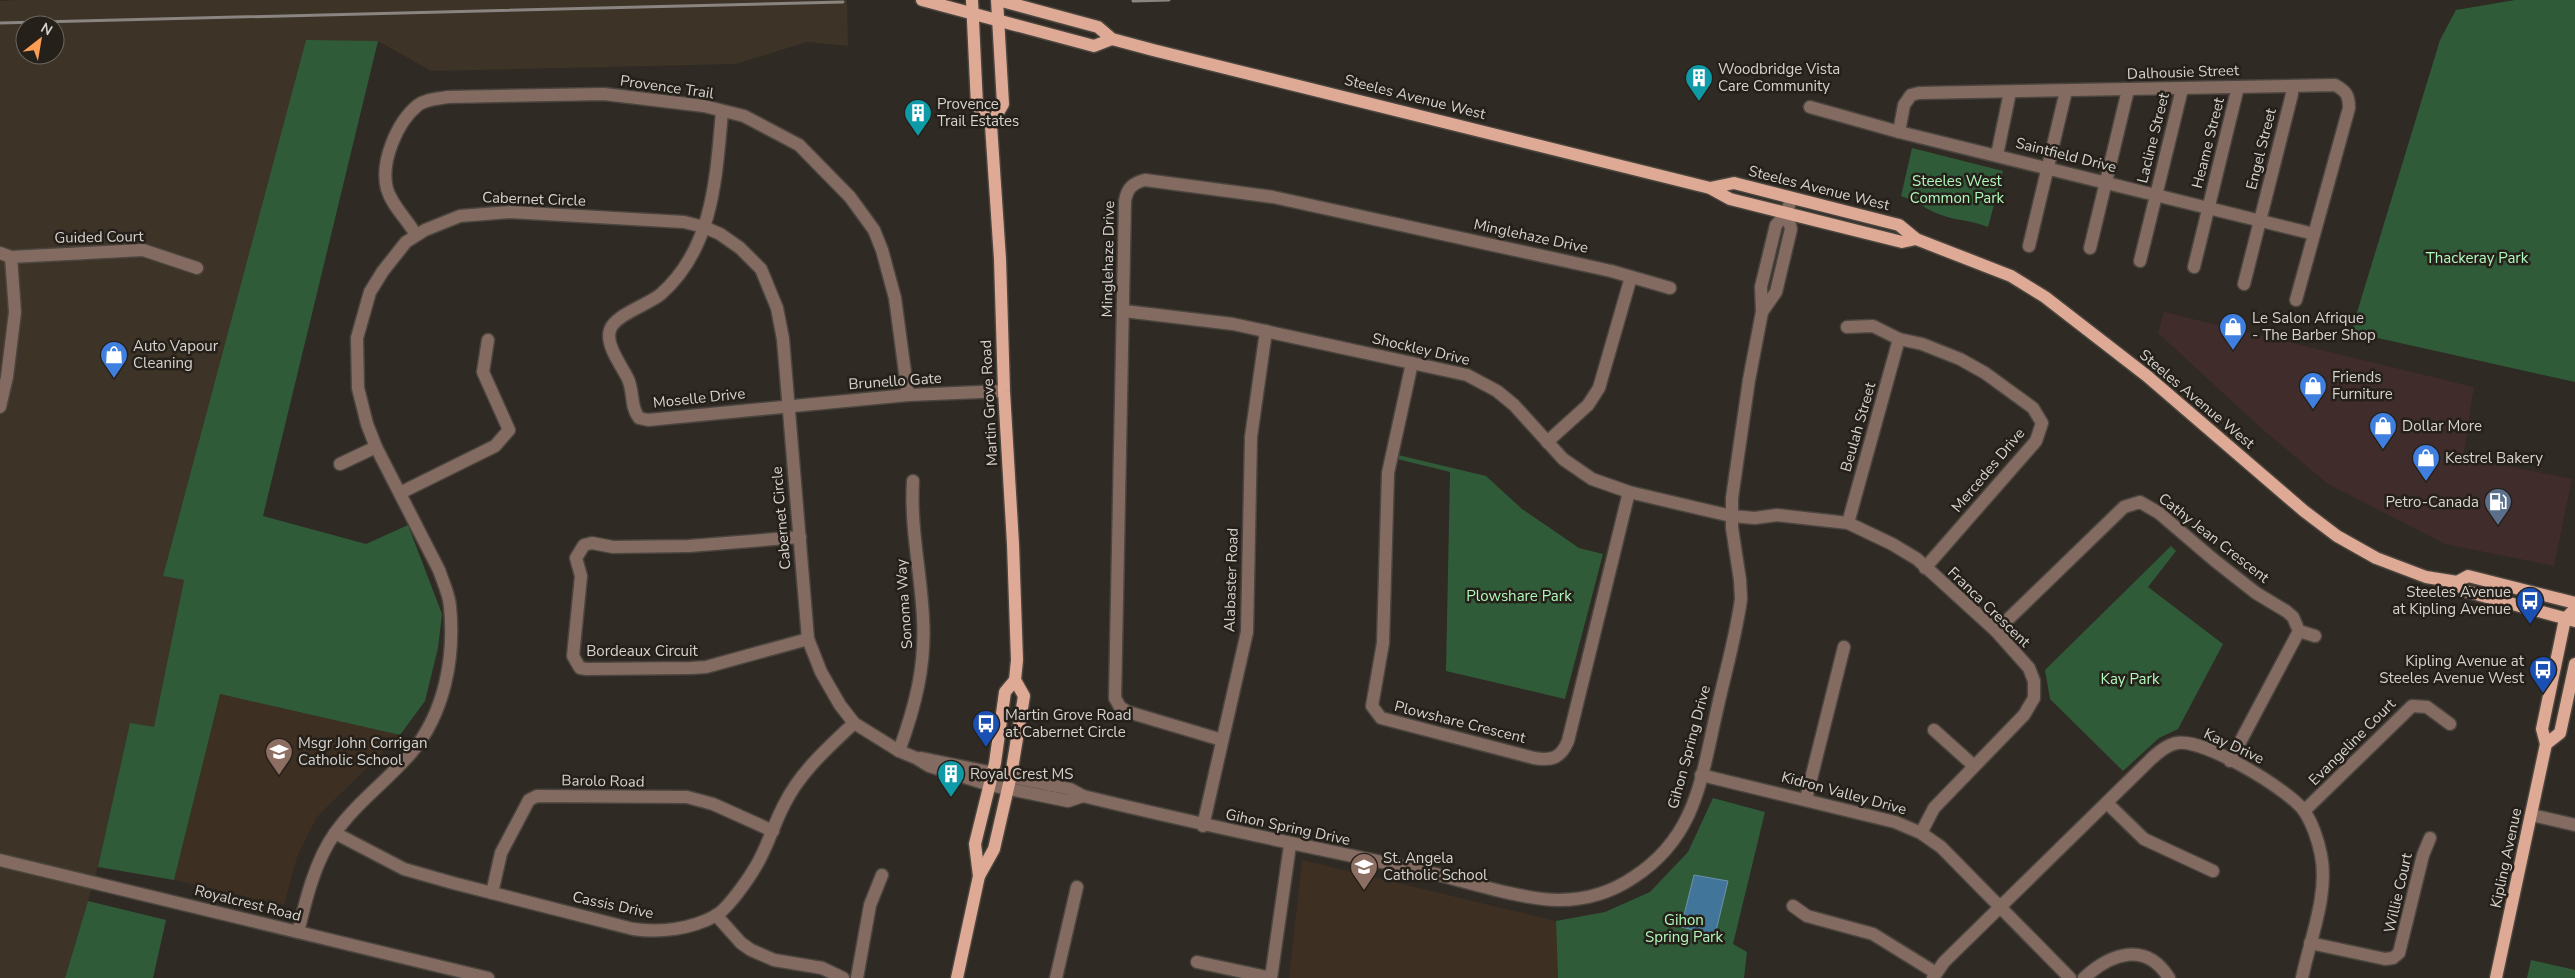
<svg xmlns="http://www.w3.org/2000/svg" width="2575" height="978" viewBox="0 0 2575 978" font-family="'Nunito Sans',sans-serif">
	<rect width="100%" height="100%" fill="#2f2a23"/>
	<path fill="#402c2b" d="M2164,312L2474,387L2463,457L2572,479L2554,566L2445,544L2328,484L2261,428L2158,333Z"/>
	<path fill="#3d3327" fill-rule="evenodd" d="M0,0H847L848,46L807,42L736,64L431,71L378,41H306L163,576L184,580L154,728L130,724L98,867L65,978H0V1H16ZM25,25H55V55H25Z"/>
	<g fill="#3e2f23">
		<path d="M220,694L400,735L317,817L297,857L284,905L174,880Z"/>
		<path d="M1302,860L1556,921L1558,978H1289Z"/>
	</g>
	<g fill="#305b39">
		<path d="M2515,0H2575V382L2351,332L2440,40L2456,10Z"/>
		<path d="M306,40L378,41L263,516L366,544L408,525L442,614L438,648L425,701L400,735L220,694L174,880L98,867L130,723L154,727L184,580L163,576Z"/>
		<path d="M1912,148L2003,171L1988,227C1971,220 1951,220 1936,213C1922,207 1917,201 1901,196Z"/>
		<path d="M1398,455L1486,476L1522,509L1579,548L1603,554L1565,699L1446,671L1450,472L1397,459Z"/>
		<path d="M2171,546L2176,551L2148,587L2223,644L2178,729L2159,738L2123,771L2050,699L2045,670Z"/>
		<path d="M1713,798L1765,812L1733,944L1747,952L1744,978H1558L1556,921L1605,912L1650,892L1688,852Z"/>
		<path d="M88,901L166,920L153,978H65Z"/>
		<path d="M2531,960L2575,970V978H2527Z"/>
	</g>
	<path fill="#41769a" stroke="#6e92aa" d="M1694,875L1728,881L1715,935L1681,927Z"/>
	<g fill="none" stroke-linecap="round" stroke-linejoin="round">
		<defs>
			<g id="minor">
				<path d="M1810,107L1899,132L2314,234"/>
				<path d="M722,112C716,176 714,247 661,294C648,305 614,315 610,330C605,345 622,366 628,379C634,392 630,407 639,418L648,420L908,395L1004,391"/>
				<path d="M1899,132L1904,105L1911,95L1919,93L2335,85C2346,91 2349,95 2349,108L2296,300"/>
				<path d="M1997,155L2010,92"/>
				<path d="M416,235C408,220 392,206 387,189C380,162 397,122 418,105C426,99 438,99 448,97L604,94L704,106L744,116L799,145L850,197L874,230L882,250L895,298L908,395"/>
				<path d="M2029,246L2066,91"/>
				<path d="M2090,248L2128,90"/>
				<path d="M0,253L11,257L143,250L197,268"/>
				<path d="M2140,261L2182,89"/>
				<path d="M2194,267L2238,87"/>
				<path d="M2244,284L2292,94V86"/>
				<path d="M1124,311L1233,324L1467,375L1497,391L1514,405L1563,459L1592,479L1629,492L1731,516L1755,518L1777,515L1848,523L1892,544L1917,559L1996,631L2029,668L2034,681V698L2024,715L1934,808L1921,833"/>
				<path d="M1762,312L1776,292L1791,229L1787,213"/>
				<path d="M1847,327L1873,326L1899,339L1922,344L1960,359L1985,373L2033,408L2042,423L2036,441L1925,568"/>
				<path d="M1412,363L1388,473L1383,643L1372,706L1381,718L1534,758C1552,761 1561,758 1568,741L1629,492"/>
				<path d="M0,407L7,377L15,312L11,257"/>
				<path d="M1547,442L1588,405L1599,388L1631,277"/>
				<path d="M340,464L376,447"/>
				<path d="M400,493L495,446L509,430L483,372L488,340"/>
				<path d="M1848,523L1899,339"/>
				<path d="M800,537L689,546L613,547L592,543L584,545L576,558L581,576L573,656L580,668L587,669L691,668L706,667L808,639"/>
				<path d="M1996,631L2124,507L2140,502L2159,513L2214,560L2256,593L2286,611L2293,617L2299,631L2315,636"/>
				<path d="M1934,730L1973,765"/>
				<path d="M1222,740L1128,712L1120,707L1115,698L1125,201C1127,188 1133,183 1145,180L1273,197L1611,271L1670,288"/>
				<path d="M899,751C915,707 926,666 923,618C921,573 910,527 913,481"/>
				<path d="M921,758L1070,789L1083,796C1189,822 1294,844 1401,866C1449,875 1512,899 1559,900C1585,900 1612,892 1634,877C1697,836 1701,778 1717,710C1725,673 1736,636 1741,599L1740,580L1732,528V498L1749,380L1762,312L1761,287L1776,225L1787,213L1791,198"/>
				<path d="M2230,761L2299,631"/>
				<path d="M1701,775L1895,822L1921,833L1941,847L2070,978"/>
				<path d="M1806,799L1844,647"/>
				<path d="M2107,803L2144,839L2213,871"/>
				<path d="M2304,811L2412,706L2427,707L2450,724"/>
				<path d="M2532,815L2575,825"/>
				<path d="M1203,826L1247,632L1251,437L1266,331"/>
				<path d="M335,833L404,869L453,883L633,929C660,933 691,929 715,916C728,909 749,878 756,866C768,846 774,823 785,803C801,771 829,747 854,723"/>
				<path d="M0,860L488,978"/>
				<path d="M492,893L501,853L529,800L537,796L687,797L713,804L773,831"/>
				<path d="M1793,906L1807,916L1873,934L1936,973"/>
				<path d="M716,915L741,943L751,950L774,960L822,968L843,978"/>
				<path d="M298,932C306,899 315,861 335,833C356,803 387,781 411,753C445,713 455,657 450,606C449,594 443,582 439,570L376,447L367,424L358,388L357,338L370,292L383,271L406,242L425,230L460,216L510,212L684,222L704,227L720,234L740,248L761,269L777,308L783,339L808,639L821,672L840,705L854,723L899,751L916,758L929,766L990,785L1068,801L1083,796"/>
				<path d="M2310,943L2385,959L2393,958L2399,953L2423,855L2430,838"/>
				<path d="M1197,962L1271,978"/>
				<path d="M857,978L870,905L882,875"/>
				<path d="M1056,978L1077,887"/>
				<path d="M1271,978L1290,845"/>
				<path d="M1933,978L1944,962L2149,761C2157,753 2166,745 2177,743C2203,738 2290,790 2305,812C2313,825 2318,840 2321,855C2329,894 2310,939 2302,978"/>
				<path d="M2084,978C2111,953 2146,941 2169,978"/>
			</g>
			<g id="major">
				<path d="M922,0L1094,46L1112,39"/>
				<path d="M972,0L977,105L991,125"/>
				<path d="M998,0L1098,27L1112,39L1153,50L1710,188L1730,199L1902,242L1916,239"/>
				<path d="M1710,188L1734,183L1899,225L1916,239L2011,276L2045,297L2147,376L2304,511L2337,536L2376,558L2426,577L2457,582L2465,591L2575,621"/>
				<path d="M2457,582L2468,576L2575,603"/>
				<path d="M2546,744L2560,733L2575,664"/>
				<path d="M979,876L975,844L995,763L1005,692L1015,680"/>
				<path d="M957,978L979,876L994,849L1011,775L1024,696L1015,680L1017,660L1013,544L1004,391L1000,259L991,125L1003,104L997,0"/>
				<path d="M2496,978L2546,744L2542,729L2565,619L2575,609"/>
			</g>
		</defs>
		<use href="#minor" stroke="#4a453e" stroke-width="15"/>
		<use href="#major" stroke="#4a453e" stroke-width="15"/>
		<use href="#minor" stroke="#846b61" stroke-width="12"/>
		<use href="#major" stroke="#deaa95" stroke-width="12"/>
		<g stroke="#8a8580" stroke-width="3">
			<path d="M1133,1L1169,0"/>
			<path d="M0,23L843,2"/>
		</g>
	</g>
	<defs>
		<symbol id="building-pin" viewBox="-11 -11 22 30"><path d="M0 17L-7.5 6A9.5 9.5 0 1 1 7.5 6Z" fill="#0f9aa8" stroke="#252019"/><path d="M-4-6H4V6H1V3H-1V6H-4ZM-2.5-4.3h1.7v1.8h-1.7ZM.8-4.3h1.7v1.8H.8ZM-2.5-1h1.7V.8h-1.7ZM.8-1h1.7V.8H.8Z" fill="#fff"/></symbol>
		<symbol id="shop-pin" viewBox="-11 -11 22 30"><path d="M0 17L-7.5 6A9.5 9.5 0 1 1 7.5 6Z" fill="#3f7fe0" stroke="#252019"/><path d="M-5-2.5h2.3a2.7 3.5 0 0 1 5.4 0H5L5.5 6h-11ZM-1.5-2.5h3a1.5 2.3 0 0 0-3 0Z" fill="#fff"/></symbol>
		<symbol id="fuel-pin" viewBox="-11 -11 22 30"><path d="M0 17L-7.5 6A9.5 9.5 0 1 1 7.5 6Z" fill="#5c6f8a" stroke="#252019"/><path d="M-5.5-6h7V0h2V4h1.3V-2.5L3-4.5l.8-.8L6-3V5H2.5V1h-1V6h-7ZM-4.2-4.7v3.2H.2V-4.7Z" fill="#fff"/></symbol>
		<symbol id="bus-pin" viewBox="-11 -11 22 30"><path d="M0 17L-7.5 6A9.5 9.5 0 1 1 7.5 6Z" fill="#1a4fb4" stroke="#252019"/><path d="M-5-6H5V4H4V6H2V4H-2V6H-4V4H-5ZM-3.5-4V0h7V-4ZM-3.5 1.2v1.5H-2V1.2ZM2 1.2v1.5H3.5V1.2Z" fill="#fff"/></symbol>
		<symbol id="school-pin" viewBox="-11 -11 22 30"><path d="M0 17L-7.5 6A9.5 9.5 0 1 1 7.5 6Z" fill="#8d6e63" stroke="#252019"/><path d="M0-5L7-2L0 1L-7-2ZM-4 1L0 2.5L4 1V4Q0 6-4 4Z" fill="#fff"/></symbol>
	</defs>
	<g fill-rule="evenodd">
		<use href="#building-pin" x="1683" y="62" width="32" height="43"/>
		<use href="#building-pin" x="902" y="97" width="32" height="43"/>
		<use href="#shop-pin" x="2217" y="311" width="32" height="43"/>
		<use href="#shop-pin" x="98" y="339" width="32" height="43"/>
		<use href="#shop-pin" x="2297" y="370" width="32" height="43"/>
		<use href="#shop-pin" x="2367" y="410" width="32" height="43"/>
		<use href="#shop-pin" x="2410" y="442" width="32" height="43"/>
		<use href="#fuel-pin" x="2482" y="486" width="32" height="43"/>
		<use href="#bus-pin" x="2514" y="585" width="32" height="43"/>
		<use href="#bus-pin" x="2527" y="654" width="32" height="43"/>
		<use href="#bus-pin" x="970" y="708" width="32" height="43"/>
		<use href="#school-pin" x="263" y="736" width="32" height="43"/>
		<use href="#building-pin" x="935" y="758" width="32" height="43"/>
		<use href="#school-pin" x="1348" y="851" width="32" height="43"/>
	</g>
	<g text-anchor="middle" stroke-width="5" stroke-linejoin="round" paint-order="stroke">
		<g font-size="15" fill="#d6d2ce" stroke="#252019" text-anchor="start">
			<text x="1718" y="74">Woodbridge Vista<tspan x="1718" dy="17">Care Community</tspan></text>
			<text x="937" y="109">Provence<tspan x="937" dy="17">Trail Estates</tspan></text>
			<text x="2252" y="323">Le Salon Afrique<tspan x="2252" dy="17">- The Barber Shop</tspan></text>
			<text x="133" y="351">Auto Vapour<tspan x="133" dy="17">Cleaning</tspan></text>
			<text x="2332" y="382">Friends<tspan x="2332" dy="17">Furniture</tspan></text>
			<text x="2402" y="431">Dollar More</text>
			<text x="2445" y="463">Kestrel Bakery</text>
			<text x="2479" y="507" text-anchor="end">Petro-Canada</text>
			<text x="2511" y="597" text-anchor="end">Steeles Avenue<tspan x="2511" dy="17">at Kipling Avenue</tspan></text>
			<text x="2524" y="666" text-anchor="end">Kipling Avenue at<tspan x="2524" dy="17">Steeles Avenue West</tspan></text>
			<text x="1005" y="720">Martin Grove Road<tspan x="1005" dy="17">at Cabernet Circle</tspan></text>
			<text x="298" y="748">Msgr John Corrigan<tspan x="298" dy="17">Catholic School</tspan></text>
			<text x="970" y="779">Royal Crest MS</text>
			<text x="1383" y="863">St. Angela<tspan x="1383" dy="17">Catholic School</tspan></text>
		</g>
		<g font-size="15" fill="#d6d2ce" stroke="#252019">
			<text transform="translate(2183 72) rotate(-2)" y="5">Dalhousie Street</text>
			<text transform="translate(667 87) rotate(8)" y="5">Provence Trail</text>
			<text transform="translate(1415 97) rotate(14)" y="5">Steeles Avenue West</text>
			<text transform="translate(2153 138) rotate(-76)" y="5">Lacline Street</text>
			<text transform="translate(2208 143) rotate(-76)" y="5">Heame Street</text>
			<text transform="translate(2261 149) rotate(-76)" y="5">Engel Street</text>
			<text transform="translate(2066 155) rotate(14)" y="5">Saintfield Drive</text>
			<text transform="translate(1819 188) rotate(14)" y="5">Steeles Avenue West</text>
			<text transform="translate(534 199) rotate(2)" y="5">Cabernet Circle</text>
			<text transform="translate(1531 236) rotate(12)" y="5">Minglehaze Drive</text>
			<text transform="translate(99 237) rotate(-1)" y="5">Guided Court</text>
			<text transform="translate(1108 259) rotate(-89)" y="5">Minglehaze Drive</text>
			<text transform="translate(1421 349) rotate(13)" y="5">Shockley Drive</text>
			<text transform="translate(895 381) rotate(-4)" y="5">Brunello Gate</text>
			<text transform="translate(699 398) rotate(-6)" y="5">Moselle Drive</text>
			<text transform="translate(2197 399) rotate(40)" y="5">Steeles Avenue West</text>
			<text transform="translate(989 403) rotate(-93)" y="5">Martin Grove Road</text>
			<text transform="translate(1858 427) rotate(-74)" y="5">Beulah Street</text>
			<text transform="translate(1988 470) rotate(-50)" y="5">Mercedes Drive</text>
			<text transform="translate(781 518) rotate(-95)" y="5">Cabernet Circle</text>
			<text transform="translate(2214 538) rotate(38)" y="5">Cathy Jean Crescent</text>
			<text transform="translate(1231 580) rotate(-88)" y="5">Alabaster Road</text>
			<text transform="translate(904 604) rotate(-94)" y="5">Sonoma Way</text>
			<text transform="translate(1989 607) rotate(44)" y="5">Franca Crescent</text>
			<text x="642" y="656">Bordeaux Circuit</text>
			<text transform="translate(1460 722) rotate(14)" y="5">Plowshare Crescent</text>
			<text transform="translate(2352 742) rotate(-45)" y="5">Evangeline Court</text>
			<text transform="translate(2234 746) rotate(25)" y="5">Kay Drive</text>
			<text transform="translate(1689 747) rotate(-75)" y="5">Gihon Spring Drive</text>
			<text transform="translate(603 781) rotate(1)" y="5">Barolo Road</text>
			<text transform="translate(1844 793) rotate(15)" y="5">Kidron Valley Drive</text>
			<text transform="translate(1288 827) rotate(12)" y="5">Gihon Spring Drive</text>
			<text transform="translate(2506 858) rotate(-78)" y="5">Kipling Avenue</text>
			<text transform="translate(2398 893) rotate(-77)" y="5">Willie Court</text>
			<text transform="translate(248 903) rotate(14)" y="5">Royalcrest Road</text>
			<text transform="translate(613 905) rotate(12)" y="5">Cassis Drive</text>
		</g>
		<g font-size="15" fill="#b0f9bc" stroke="#252019">
			<text x="1957" y="186">Steeles West<tspan x="1957" dy="17">Common Park</tspan></text>
			<text x="2477" y="263">Thackeray Park</text>
			<text x="1519" y="601">Plowshare Park</text>
			<text x="2130" y="684">Kay Park</text>
			<text x="1684" y="925">Gihon<tspan x="1684" dy="17">Spring Park</tspan></text>
		</g>
	</g>
	<g transform="translate(40 40) rotate(31)"><circle r="24" fill="#252019" stroke="#6c6761"/>
	<path d="M0-4L9 19L0 12L-9 19Z" fill="#fc9d54"/>
	<text y="-8" font-size="14" font-weight="bold" text-anchor="middle" fill="#d6d2ce">N</text>
	</g>
</svg>
